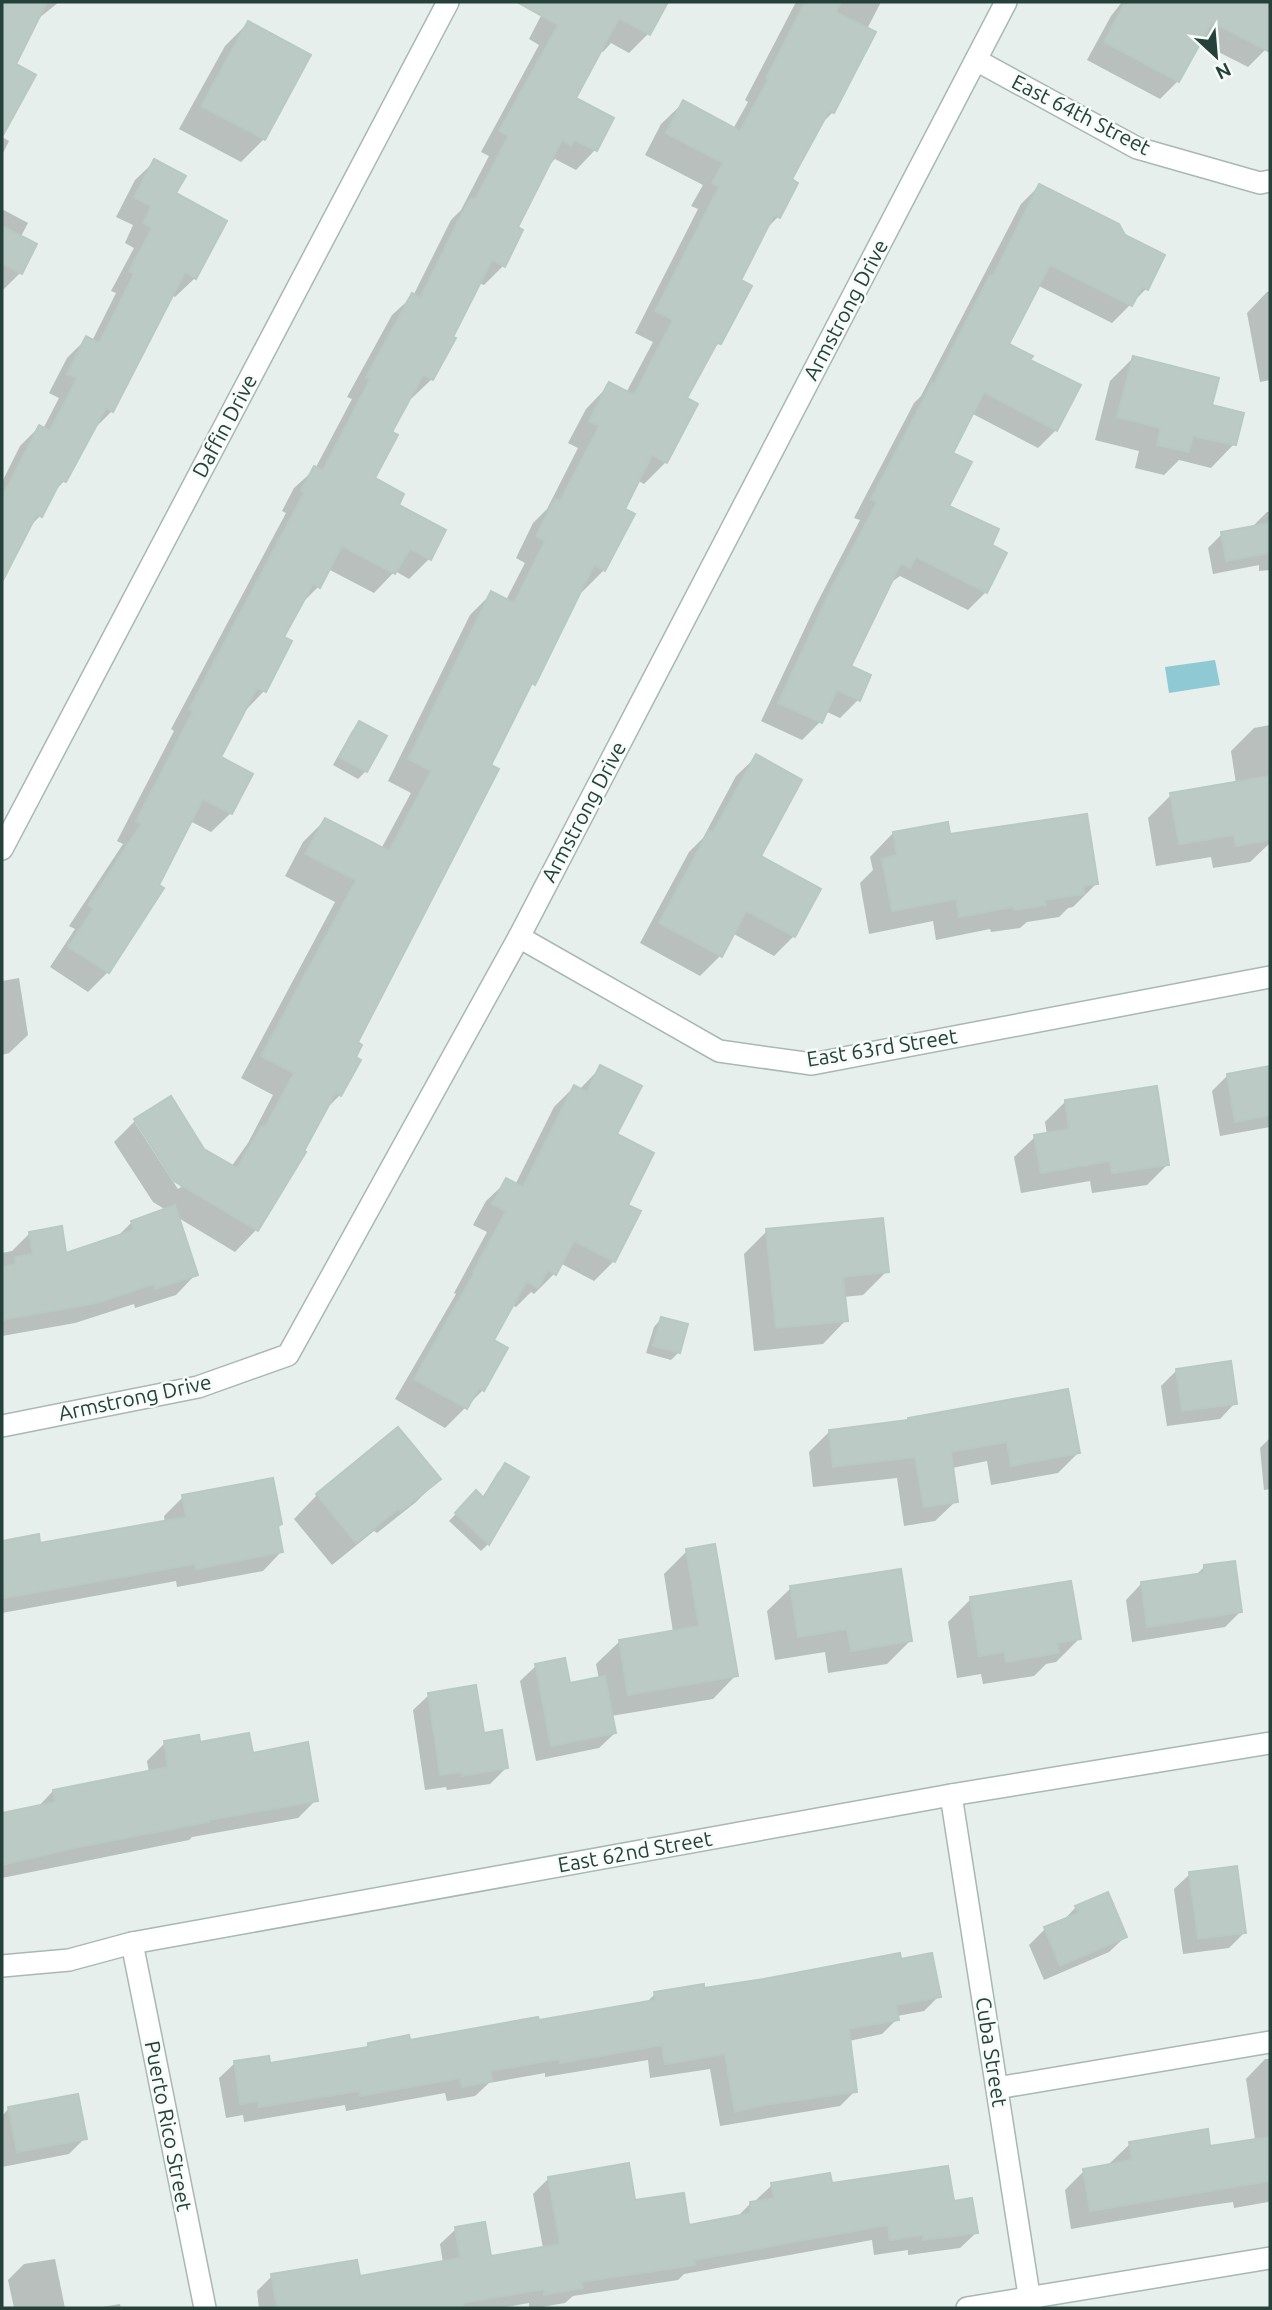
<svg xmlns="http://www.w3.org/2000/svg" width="1272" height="2310" viewBox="0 0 1272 2310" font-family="Ubuntu,sans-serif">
	<rect width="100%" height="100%" fill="#e6efeb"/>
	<path fill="#8ec9d4" d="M1215,660L1220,685L1169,693L1165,667Z"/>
	<g fill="#0003" fill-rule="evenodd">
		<path d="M2,2H59L39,18L37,16L13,65L33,75L2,133Z"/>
		<path d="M548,2H657L664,6L649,33L629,53L611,43L603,52L600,50L574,99L595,150L576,170L555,159L550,164L548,163L515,228L503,266L484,285L478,283L432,379L412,398L409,397L389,433L372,479L396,505L429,559L409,579L395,571L374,593L328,569L318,587L298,607L282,638L264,691L245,711L219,757L231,813L211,832L190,821L108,972L88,992L50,967L75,929L69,926L123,844L117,841L174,731L171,729L286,513L282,511L294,488L315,469L352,399L347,397L392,315L413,296L451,220L461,210L489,156L481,152L539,45L529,39Z"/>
		<path d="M796,2H881L867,29L833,112L818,127L790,180L778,217L764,231L738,281L719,343L709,353L685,399L666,462L644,484L637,480L622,510L604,570L582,592L579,591L533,683L527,690L355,1043L340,1095L324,1111L302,1152L304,1153L256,1230L235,1252L177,1217L196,1274L176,1295L135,1308L134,1304L75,1323L2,1336V1253L12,1251L30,1233L65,1255L116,1238L132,1222L166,1210L153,1202L114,1142L136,1120L203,1150L231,1167L248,1143L273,1095L241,1078L335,902L285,876L303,842L325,820L381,849L411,793L388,781L470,615L492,593L506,600L525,563L516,558L533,523L547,509L578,448L568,443L586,409L610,384L626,393L653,342L635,333L698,209L691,206L703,185L645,155L661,124L683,103L733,129L748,102L745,100ZM135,1123H139L181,1187L178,1189Z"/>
		<path d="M1122,2H1270V41L1266,49L1248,67L1199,42L1178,81L1160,99L1087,60L1111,16Z"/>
		<path d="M248,23L264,139L241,162L179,129L225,46Z"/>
		<path d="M2,137L9,141L2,155Z"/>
		<path d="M155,161L173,194L195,278L175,297L172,295L112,411L93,430L64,481L52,494L40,516L27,529L12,558L2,568V482L20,446L39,427L43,429L59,398L49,393L67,358L86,339L92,341L116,293L111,291L134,248L125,243L133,225L116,217L135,180Z"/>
		<path d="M1039,186L1123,236L1163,256L1146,289L1112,323L1037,285L1006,345L1028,361L1056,430L1038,448L971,413L950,453L947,506L989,546L986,592L968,610L900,576L889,584L849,667L858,700L840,718L825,711L820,722L802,740L761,721L815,607L860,520L854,518L914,403L921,396L1021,204Z"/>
		<path d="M2,209L28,223L20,238V273L2,291Z"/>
		<path d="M1267,292H1270V380L1260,382L1247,313Z"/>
		<path d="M1133,358L1234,444L1211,468L1179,460L1164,475L1135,468L1139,451L1095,440L1110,381Z"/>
		<path d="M1267,512H1270V570L1259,571V565L1213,574L1208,548L1222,534L1253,526Z"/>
		<path d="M360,723L366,771L358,779L333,765L352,731Z"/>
		<path d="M1270,725V843L1250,862L1213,868L1211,857L1156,866L1148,818L1171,795L1236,784L1231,751L1254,728Z"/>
		<path d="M756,757L758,857L794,936L774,956L732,933L720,956L700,976L640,943L689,852L703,838L736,776Z"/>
		<path d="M893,833L1096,884L1073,907L1068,908L1059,917L1027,922L1020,928L991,932L990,929L936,940L933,921L869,934L860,883L873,870L870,857Z"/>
		<path d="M19,978L28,1035L9,1053L2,1055V981Z"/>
		<path d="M600,1068L615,1135L626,1205L614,1261L594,1281L560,1263L554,1274L534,1294L531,1292L516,1307L511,1305L491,1340L483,1390L445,1428L395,1399L456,1294L454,1293L487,1232L473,1225L486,1201L507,1181L515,1185L554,1107L574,1087L579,1090Z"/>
		<path d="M1270,1068V1127L1220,1136L1212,1091L1228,1075Z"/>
		<path d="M1066,1101L1168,1164L1147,1185L1092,1193L1090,1181L1021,1193L1014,1157L1035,1137L1047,1135L1045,1122Z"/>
		<path d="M767,1231L887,1271L863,1295L844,1297L846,1320L823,1344L754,1351L744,1254Z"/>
		<path d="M661,1319L679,1352L671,1360L646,1353L654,1327Z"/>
		<path d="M1177,1370L1235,1403L1220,1419L1167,1426L1161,1386Z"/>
		<path d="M906,1422L1078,1453L1058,1473L991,1485L987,1461L952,1468L956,1501L935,1521L904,1526L897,1478L813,1487L809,1452L830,1431Z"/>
		<path d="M1270,1438V1489L1264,1490L1260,1448Z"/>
		<path d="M505,1465L488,1544L481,1551L449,1521L476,1493L482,1498L498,1472Z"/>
		<path d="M439,1479L416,1502L377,1533L374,1531L332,1565L294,1519L317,1495Z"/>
		<path d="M183,1497L280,1524L277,1527L281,1552L263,1571L177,1587L176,1581L2,1613V1543L37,1536L39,1545L165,1523L164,1516Z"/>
		<path d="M687,1551L736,1675L713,1699L611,1716L615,1733L599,1748L536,1761L520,1681L536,1666L569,1685L599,1679L596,1664L620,1641L673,1632L664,1574Z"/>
		<path d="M1204,1567L1240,1612L1225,1627L1132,1642L1126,1600L1141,1584L1195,1576Z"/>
		<path d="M791,1588L910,1641L887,1664L828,1673L825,1652L775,1660L767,1611Z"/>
		<path d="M971,1599L1079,1639L1056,1662L1046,1664L1034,1676L983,1684L981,1674L957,1678L948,1622Z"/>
		<path d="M429,1695L506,1768L490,1784L447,1790L446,1787L425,1790L413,1710Z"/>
		<path d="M165,1743L198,1744L252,1755L316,1800L298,1818L192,1837L189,1840L2,1878V1815L37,1808L53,1791L149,1773L147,1761Z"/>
		<path d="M1190,1874L1244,1933L1229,1948L1183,1954L1174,1889Z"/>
		<path d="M1076,1907L1125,1937L1109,1952L1044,1980L1029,1945L1045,1929L1062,1922Z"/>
		<path d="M900,1961L939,1996L924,2011L897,2016V2019L882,2034L849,2041L855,2091L840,2106L720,2126L710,2069L650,2078L648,2060L545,2077V2073L489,2083L475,2096L447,2101L445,2093L346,2111L345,2105L244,2122L243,2115L226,2118L219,2078L235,2063L269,2065L364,2049L369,2044L408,2042L646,2003L655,1994L702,1990Z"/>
		<path d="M1265,2059H1270V2200L1268,2202L1234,2208L1233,2202L1198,2207L1071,2229L1065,2190L1084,2171L1111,2166L1110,2163L1130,2144L1209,2148L1255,2139L1246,2079Z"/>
		<path d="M9,2108L85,2138L69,2154L2,2167V2116Z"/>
		<path d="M549,2178L633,2202L688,2227L737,2217L750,2204L757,2203L756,2200L772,2185H830L953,2203L976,2233L960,2248L908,2255V2250L874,2255L872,2240L684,2274L678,2280L573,2296L565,2303L536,2308H529V2303L501,2308H259L257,2291L272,2276L359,2278L443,2263L440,2244L456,2229L489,2258L543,2248L533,2194Z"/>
		<path d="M55,2259L65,2308H14L8,2280L24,2264Z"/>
		<path d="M120,2304L121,2308H96Z"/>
	</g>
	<g fill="#bbcac4" stroke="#b8c9c2" stroke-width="2">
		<path d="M2,2H47L16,64L36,75L2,137Z"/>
		<path d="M517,2H668L650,35L619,18L576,98L614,118L597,151L574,140L571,146L562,140L518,227L523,230L505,267L492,260L453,337L456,338L433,380L423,375L392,432L398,435L375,478L404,494L399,505L446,530L431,560L410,549L395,574L342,546L320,588L313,584L284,637L292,641L266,692L257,688L221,757L253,774L232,814L203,799L159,885L164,888L109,973L68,947L93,909L88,905L141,824L136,821L193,711L189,709L304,493L301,491L314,466L323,470L370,379L366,377L412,293L420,298L460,217L471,198L475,200L508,136L499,131L558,25Z"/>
		<path d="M805,2H841L836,12L876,32L834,113L829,111L792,179L798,183L780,218L774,215L741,280L752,286L721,344L717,343L687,398L698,404L667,463L652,455L625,509L635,514L605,571L594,565L535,685L532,683L491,765L499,769L358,1042L362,1045L356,1057L361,1060L341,1096L336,1092L304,1151L306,1152L258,1231L174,1181L134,1119L171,1096L204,1149L237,1168L262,1126L265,1127L294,1073L261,1056L356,880L305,854L325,818L389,851L431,771L408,759L491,591L514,603L545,541L536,536L555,499L560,501L599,426L589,421L607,385L609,382L634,395L673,320L655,311L719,187L712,183L723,163L666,133L683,100L740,131L768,80L766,78Z"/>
		<path d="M1125,2H1270V52L1212,22L1179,82L1104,42Z"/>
		<path d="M248,21L311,55L265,140L201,106Z"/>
		<path d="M154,159L186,176L176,193L227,221L196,279L185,272L113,412L106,408L66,482L61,480L42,517L37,514L2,582V497L39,425L50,431L77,378L67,374L86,336L99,343L134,274L129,271L152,228L143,223L151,206L134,197Z"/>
		<path d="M1039,184L1119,224L1125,235L1165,255L1148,290L1142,287L1132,306L1050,265L1009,344L1033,356L1030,360L1081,385L1057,431L984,392L953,453L972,462L949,506L999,529L992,545L1007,553L987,593L916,557L910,568L901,563L851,666L871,675L860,701L837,690L822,723L778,703L832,587L877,502L871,499L932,383L934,384L990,275L993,276Z"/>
		<path d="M2,226L37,244L22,274L2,264Z"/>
		<path d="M1133,356L1219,378L1212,405L1244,413L1236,445L1193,436L1189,452L1157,445L1161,428L1117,417Z"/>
		<path d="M1270,523V553L1226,561L1221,532Z"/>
		<path d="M359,721L387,736L367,772L339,757Z"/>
		<path d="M756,754L802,780L761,856L821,889L795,937L746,911L722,957L659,923L709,830L713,832Z"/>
		<path d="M1270,776V840L1236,846L1234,835L1179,844L1170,793Z"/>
		<path d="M1087,814L1098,884L1083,886L1084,894L1045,900L1046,905L1014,910L1013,907L959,917L956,899L892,911L882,859L897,855L893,832L948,822L950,834Z"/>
		<path d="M600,1065L642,1086L617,1134L654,1153L628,1205L641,1211L615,1262L574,1241L556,1275L548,1270L538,1288L526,1282L494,1340L508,1348L484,1391L479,1388L467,1409L414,1379L474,1273L473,1272L506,1211L492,1204L506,1178L523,1187L574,1085L587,1092Z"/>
		<path d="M1270,1066V1115L1235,1122L1227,1074Z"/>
		<path d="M1157,1086L1169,1165L1112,1173L1110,1161L1041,1173L1034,1135L1069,1129L1065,1100Z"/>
		<path d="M175,1205L198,1275L155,1289L154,1284L97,1303L2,1320V1267L16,1264L15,1257L33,1254L29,1232L62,1226L66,1253L134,1230L131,1221Z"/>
		<path d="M883,1218L889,1272L843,1277L848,1321L776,1328L766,1229Z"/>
		<path d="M661,1317L688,1324L680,1353L653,1346Z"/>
		<path d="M1231,1361L1237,1404L1182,1411L1176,1369Z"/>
		<path d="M1068,1389L1080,1453L1011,1466L1007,1442L951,1452L958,1502L924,1507L915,1457L833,1467L829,1430L908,1420V1418Z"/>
		<path d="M398,1427L441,1479L401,1511L398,1509L356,1543L316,1494Z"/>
		<path d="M505,1463L529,1477L489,1545L455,1513L476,1490L484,1498Z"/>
		<path d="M273,1478L282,1524L278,1526L283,1552L196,1569L195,1564L5,1598L2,1578V1541L39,1534L40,1543L186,1517L182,1495Z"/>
		<path d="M715,1544L738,1676L628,1695L619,1640L699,1626L686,1549Z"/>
		<path d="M1235,1561L1242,1612L1147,1627L1141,1582L1204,1573V1565Z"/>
		<path d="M901,1569L912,1641L851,1651L847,1629L798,1637L790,1586Z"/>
		<path d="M1071,1581L1081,1639L1057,1643L1059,1653L1006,1662L1004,1652L979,1656L970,1597Z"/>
		<path d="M565,1658L570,1683L605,1676L616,1733L551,1746L535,1664Z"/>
		<path d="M476,1685L484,1733L502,1730L508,1768L462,1776V1772L440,1775L428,1693Z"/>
		<path d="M249,1733L253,1753L308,1742L318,1801L209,1820V1822L74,1848L2,1865V1813L55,1802L53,1790L168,1767L164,1741L199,1735L200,1742Z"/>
		<path d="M1237,1866L1246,1933L1198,1939L1189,1872Z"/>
		<path d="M1108,1892L1127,1937L1060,1966L1044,1927L1079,1913L1075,1906Z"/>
		<path d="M900,1953L901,1959L932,1953L941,1997L896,2005L899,2020L849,2029L857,2092L764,2105L735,2112L725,2054L665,2064L662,2045L560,2063L559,2059L490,2071L493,2081L462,2087L460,2078L360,2096L359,2091L259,2107L258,2101L240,2104L234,2061L269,2056L270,2063L368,2047V2043L409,2035L410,2040L538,2017L539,2020L655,2000L654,1992L704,1984V1988L764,1979Z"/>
		<path d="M78,2094L87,2139L17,2152L8,2107Z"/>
		<path d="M1208,2129L1210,2146L1270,2137V2181L1090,2211L1083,2169L1132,2160L1129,2142Z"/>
		<path d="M629,2163L635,2200L684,2193L689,2225L751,2213L750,2202L774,2198L771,2183L830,2173L832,2183L948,2166L954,2201L972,2198L978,2233L923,2240V2235L890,2240L888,2225L694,2260L695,2265L581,2282L583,2288L544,2295V2289L463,2303L464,2308H277L271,2274L357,2260L360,2276L460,2258L455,2227L485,2222L491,2256L560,2244L548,2177Z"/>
	</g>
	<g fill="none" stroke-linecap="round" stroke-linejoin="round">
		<defs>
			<g id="minor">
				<path d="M976,60L1137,148L1260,183L1270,181"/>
				<path d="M2,849L448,2"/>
				<path d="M519,937L719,1051L812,1064L1270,977"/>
				<path d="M2,1426L198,1387L288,1355L519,937L1006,2"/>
				<path d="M951,1795L1031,2308"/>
				<path d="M132,1943L205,2308"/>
				<path d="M2,1966L69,1960L132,1943L951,1795L1270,1743"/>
				<path d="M997,2088L1270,2042"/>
				<path d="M967,2308L1270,2258"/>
			</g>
		</defs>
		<use href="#minor" stroke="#a8b8b2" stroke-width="24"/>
		<use href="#minor" stroke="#fff" stroke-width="21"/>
	</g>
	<g text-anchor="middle" stroke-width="5" stroke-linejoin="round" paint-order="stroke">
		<g font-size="21" fill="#24423a" stroke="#f7fbf9">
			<text transform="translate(1081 115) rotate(27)" y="7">East 64th Street</text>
			<text transform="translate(846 310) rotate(-62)" y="7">Armstrong Drive</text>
			<text transform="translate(225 426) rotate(-62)" y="7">Daffin Drive</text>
			<text transform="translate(584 812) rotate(-62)" y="7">Armstrong Drive</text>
			<text transform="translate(882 1048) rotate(-9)" y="7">East 63rd Street</text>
			<text transform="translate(135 1398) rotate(-12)" y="7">Armstrong Drive</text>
			<text transform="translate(635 1852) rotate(-10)" y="7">East 62nd Street</text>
			<text transform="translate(991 2052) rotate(81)" y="7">Cuba Street</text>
			<text transform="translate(168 2126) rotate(79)" y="7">Puerto Rico Street</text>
		</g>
	</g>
	<rect width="1272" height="2310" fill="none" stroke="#24423a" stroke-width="7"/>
	<g transform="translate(1216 56) rotate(154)" stroke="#f7fbf9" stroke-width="5" paint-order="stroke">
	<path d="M0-5L12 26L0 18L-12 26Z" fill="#24423a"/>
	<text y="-10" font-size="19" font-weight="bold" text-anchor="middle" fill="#24423a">N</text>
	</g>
</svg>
